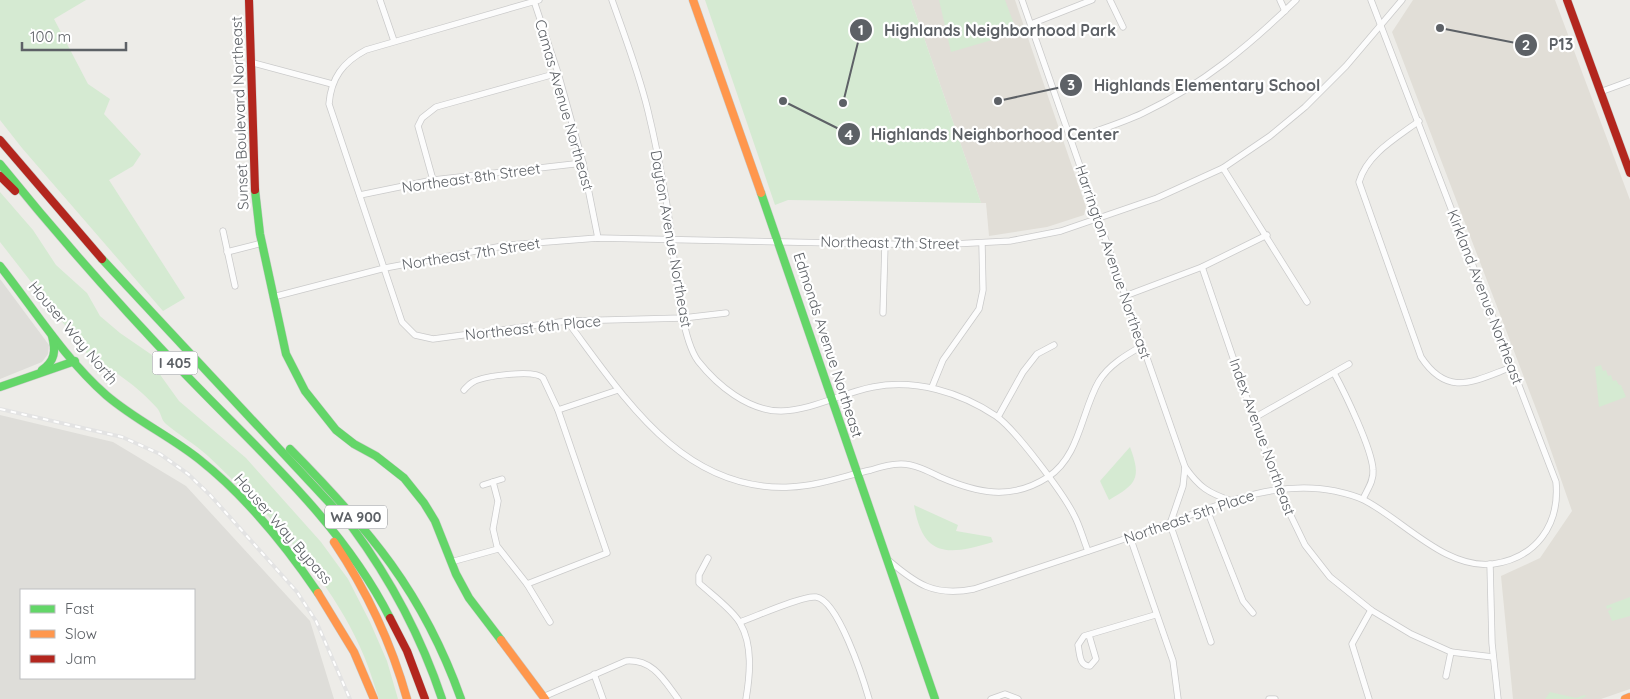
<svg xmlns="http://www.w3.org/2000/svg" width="1630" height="699" viewBox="0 0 1630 699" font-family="Quicksand,sans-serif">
	<rect width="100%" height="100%" fill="#edece8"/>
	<g fill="#deddd9" fill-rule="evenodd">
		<path d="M0,279L49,345L48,354L42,362L0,379Z"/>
		<path d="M0,415L113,442L186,486L310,621L334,699H0ZM194,590V678H21V590Z"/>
	</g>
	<g fill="#e1ded7">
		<path d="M911,0H1015L1086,207L1084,215L1047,227L989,236L986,203H981Z"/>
		<path d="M1413,0H1555L1630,200V689L1601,699H1513L1501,576L1540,558L1572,511L1540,419L1392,32Z"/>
	</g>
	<g fill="#d5ead2">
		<path d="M0,0H86L54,19L88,84L110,99L104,114L141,154L133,166L109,180L185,298L163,311L22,148L0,120Z"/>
		<path d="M705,0H911L981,203L788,200L775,205Z"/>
		<path d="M939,0H1005L1014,24L1009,35L951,52Z"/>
		<path d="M0,192L33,230L56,265L87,293L100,316L120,333L152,355L161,376L179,401L246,458L321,542L348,579L370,622L387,661L398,699H379C374,685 370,670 364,656C332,579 268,513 208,456C195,444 179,435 166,424C161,420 161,412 157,408C145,394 113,366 96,365L0,242Z"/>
		<path d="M1601,365L1603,371L1606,370L1608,376L1611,375L1613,381L1616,380L1619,385H1621L1626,397L1599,407L1595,367Z"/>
		<path d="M1130,447C1142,479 1136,484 1109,500L1100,481Z"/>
		<path d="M914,505L958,525L956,531L991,537L993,542C949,555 923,559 914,505Z"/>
		<path d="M1630,597V616L1612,621L1608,611L1612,609L1611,607L1607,609L1606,606Z"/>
		<path d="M1550,692L1576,698L1584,695L1587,696L1580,699H1545Z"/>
	</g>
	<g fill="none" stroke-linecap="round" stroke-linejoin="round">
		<defs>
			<g id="street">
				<path d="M380,0L394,41"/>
				<path d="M539,0L366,50C343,62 331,78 329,104L402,322L415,335L433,339L567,321L683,318L726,313"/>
				<path d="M612,0C625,37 639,73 648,111C655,140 661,171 666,200C674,239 677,332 698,361C717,385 748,411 781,411C813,410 842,393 873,387C916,379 960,392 996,416C1015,429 1063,493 1074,515C1080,526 1083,539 1088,551"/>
				<path d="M1022,0L1185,467L1183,486L1170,524L1211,642"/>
				<path d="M1110,0L1123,27"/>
				<path d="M1280,0L1285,11"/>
				<path d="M534,1L558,73L583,163L598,238"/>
				<path d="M1031,24L1092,0"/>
				<path d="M250,62L332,84"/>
				<path d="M1600,92L1630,81"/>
				<path d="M1419,121C1396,138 1367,154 1359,182L1421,357C1448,398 1474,381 1512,367"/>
				<path d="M1071,140C1095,131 1120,124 1143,113C1202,85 1250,45 1296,0"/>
				<path d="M1223,168L1307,302"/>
				<path d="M433,180L418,126L422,118L436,107L558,73"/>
				<path d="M360,195L433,180L583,163"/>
				<path d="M223,231L235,286"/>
				<path d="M227,252L262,243"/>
				<path d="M1202,267L1278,489L1305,545L1330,577L1371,610L1411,634L1451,652L1493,657"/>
				<path d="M1125,296L1202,267L1267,235"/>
				<path d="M273,297L385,268L508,245L598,238L934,245L1010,241L1061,231L1157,198L1223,168L1270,136L1305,107L1346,66L1402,0"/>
				<path d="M883,313L885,244"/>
				<path d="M567,321C624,397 682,492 790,487C818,486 844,476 871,470C880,467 891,464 901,464C914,464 928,471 940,477C977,493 1011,501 1048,477C1080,456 1081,412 1099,381C1109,365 1126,355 1142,346"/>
				<path d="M1334,373C1345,393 1372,449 1373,470C1374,481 1367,490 1363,499"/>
				<path d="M932,387L943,360L979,309L983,290L982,244"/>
				<path d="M464,390C467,387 469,384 473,382C484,376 534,369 543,378L558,410L607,553L527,584"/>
				<path d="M558,410L618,390"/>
				<path d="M998,417L1023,372L1037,354L1054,345"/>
				<path d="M1254,418L1349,364"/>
				<path d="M1185,467C1199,487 1208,493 1232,501"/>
				<path d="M493,482L498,501L493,529L497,546L527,584L550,622"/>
				<path d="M483,485L502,479"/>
				<path d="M1207,510L1243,601L1253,613"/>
				<path d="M1130,537L1173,661L1178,699"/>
				<path d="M708,558L699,575V583C711,594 733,610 740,623C753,645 750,675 746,699"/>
				<path d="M887,559C916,584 934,597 974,589C1029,571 1084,553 1139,534C1201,513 1268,477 1335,491C1344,493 1356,496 1364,500C1403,520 1446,570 1493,564C1536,558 1560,525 1556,482L1371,0"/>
				<path d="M451,562L498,549"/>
				<path d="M1490,564L1492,643L1498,699"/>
				<path d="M740,622C755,617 803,595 816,597C838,600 863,678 869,699"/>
				<path d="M1089,635L1096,659L1090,666C1079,666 1080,654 1078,645L1084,636L1155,615"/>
				<path d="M594,674L603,699"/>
				<path d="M1446,676L1451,652"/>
				<path d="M543,697L626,661C653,659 664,680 678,699"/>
				<path d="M991,699L1005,694L1018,699"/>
				<path d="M1269,699H1275"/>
				<path d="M1369,699L1352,644L1371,610"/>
			</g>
			<g id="fast">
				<path d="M0,164C59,237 121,307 186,375C258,450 342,523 390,618"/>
				<path d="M255,190L260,234L286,354L305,391L336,430L354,444L376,456L404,478L424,503L435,521L456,574L469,598L501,640"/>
				<path d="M761,193L935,699"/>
				<path d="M102,259L352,527C391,580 421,636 442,699"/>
				<path d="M0,266C34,309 64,358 106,395C135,420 170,436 200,460C244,495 286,546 318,593"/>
				<path d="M42,370C55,361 56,351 52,336"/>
				<path d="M0,387L75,361"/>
				<path d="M290,449C369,529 423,592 461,699"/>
			</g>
			<g id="slow">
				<path d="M693,0L761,193"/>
				<path d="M334,542C367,591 391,642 407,699"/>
				<path d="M318,593L354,652L374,699"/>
				<path d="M501,640L545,699"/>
				<path d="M1625,699L1630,697"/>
			</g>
			<g id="jam">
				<path d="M249,0L255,190"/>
				<path d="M1567,0L1630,173"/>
				<path d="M0,140L102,259"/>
				<path d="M0,176L15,191"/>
				<path d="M390,618L407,651L425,699"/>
			</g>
		</defs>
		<use href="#street" stroke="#cacaca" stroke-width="7"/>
		<use href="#fast" stroke="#c9c9c8" stroke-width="9"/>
		<use href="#slow" stroke="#c9c9c8" stroke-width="9"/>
		<use href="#jam" stroke="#c9c9c8" stroke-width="9"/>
		<use href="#street" stroke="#fcfcfc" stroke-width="5.5"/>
		<use href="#fast" stroke="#63d668" stroke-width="8"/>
		<use href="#slow" stroke="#ff974d" stroke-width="8"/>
		<use href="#jam" stroke="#b3261e" stroke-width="8"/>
		<defs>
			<path id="rail" d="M0,409L122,437L160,454L188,474L210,495L297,592L316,621L350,699"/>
		</defs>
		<use href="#rail" stroke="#e3e3e3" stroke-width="4"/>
		<use href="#rail" stroke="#fff" stroke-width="2" stroke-dasharray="5.5" stroke-linecap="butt"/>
	</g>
	<g text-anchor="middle" stroke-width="4.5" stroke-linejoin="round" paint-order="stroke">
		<g fill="#fff" stroke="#8e9094" stroke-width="1">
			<rect x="152.5" y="351.5" width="45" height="23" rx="4"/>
			<rect x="325" y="505.5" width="62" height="23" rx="4"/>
		</g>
		<g font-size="14" font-weight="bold" fill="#5d6166">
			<text x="175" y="368">I 405</text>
			<text x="356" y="522">WA 900</text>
		</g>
		<g font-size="15" fill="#5d6166" stroke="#fff">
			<text transform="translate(564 105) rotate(74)" y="5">Camas Avenue Northeast</text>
			<text transform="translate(240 113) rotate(-92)" y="5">Sunset Boulevard Northeast</text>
			<text transform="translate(471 178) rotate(-8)" y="5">Northeast 8th Street</text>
			<text transform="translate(671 239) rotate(80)" y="5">Dayton Avenue Northeast</text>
			<text transform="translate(890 243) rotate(1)" y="5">Northeast 7th Street</text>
			<text transform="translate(471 254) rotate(-9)" y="5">Northeast 7th Street</text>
			<text transform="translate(1113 262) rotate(71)" y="5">Harrington Avenue Northeast</text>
			<text transform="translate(1485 297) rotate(69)" y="5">Kirkland Avenue Northeast</text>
			<text transform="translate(533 328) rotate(-6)" y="5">Northeast 6th Place</text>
			<text transform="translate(73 333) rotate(50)" y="5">Houser Way North</text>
			<text transform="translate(828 345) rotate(72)" y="5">Edmonds Avenue Northeast</text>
			<text transform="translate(1262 437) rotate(70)" y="5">Index Avenue Northeast</text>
			<text transform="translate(1189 517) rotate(-19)" y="5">Northeast 5th Place</text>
			<text transform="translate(283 529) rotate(49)" y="5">Houser Way Bypass</text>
		</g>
	</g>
	<path fill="none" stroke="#5d6166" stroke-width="2" d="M843 103L861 30M1440 28L1526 45M998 101L1071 85M783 101L849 134"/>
	<g fill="#5d6166" stroke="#fff" stroke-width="2">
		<circle cx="843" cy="103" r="5"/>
		<circle cx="1440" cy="28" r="5"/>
		<circle cx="998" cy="101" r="5"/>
		<circle cx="783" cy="101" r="5"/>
		<circle cx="861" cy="30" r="12"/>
		<circle cx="1526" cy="45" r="12"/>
		<circle cx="1071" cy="85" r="12"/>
		<circle cx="849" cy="134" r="12"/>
	</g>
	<g font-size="15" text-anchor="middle" font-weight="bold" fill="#fff">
		<text x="861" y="35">1</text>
		<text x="1526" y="50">2</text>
		<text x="1071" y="90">3</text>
		<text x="849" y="140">4</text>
	</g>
	<g font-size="16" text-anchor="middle" font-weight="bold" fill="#5d6166" stroke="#fff" stroke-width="4.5" stroke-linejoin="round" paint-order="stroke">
		<text x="1000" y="36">Highlands Neighborhood Park</text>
		<text x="1561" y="50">P13</text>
		<text x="1207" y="91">Highlands Elementary School</text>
		<text x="995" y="140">Highlands Neighborhood Center</text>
	</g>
	<rect x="20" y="589" width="175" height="90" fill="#ffffff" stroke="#bec0c2"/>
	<rect x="30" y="605" width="25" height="8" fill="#63d668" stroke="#bec0c2"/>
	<text x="65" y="614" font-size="15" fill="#5d6166">Fast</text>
	<rect x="30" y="630" width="25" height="8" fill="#ff974d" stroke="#bec0c2"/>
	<text x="65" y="639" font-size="15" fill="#5d6166">Slow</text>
	<rect x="30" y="655" width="25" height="8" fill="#b3261e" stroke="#bec0c2"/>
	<text x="65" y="664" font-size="15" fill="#5d6166">Jam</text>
	<path d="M22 42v8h104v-8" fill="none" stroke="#5d6166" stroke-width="2.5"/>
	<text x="30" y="42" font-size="15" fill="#5d6166" stroke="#ffffff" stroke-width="4" paint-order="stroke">100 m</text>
</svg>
